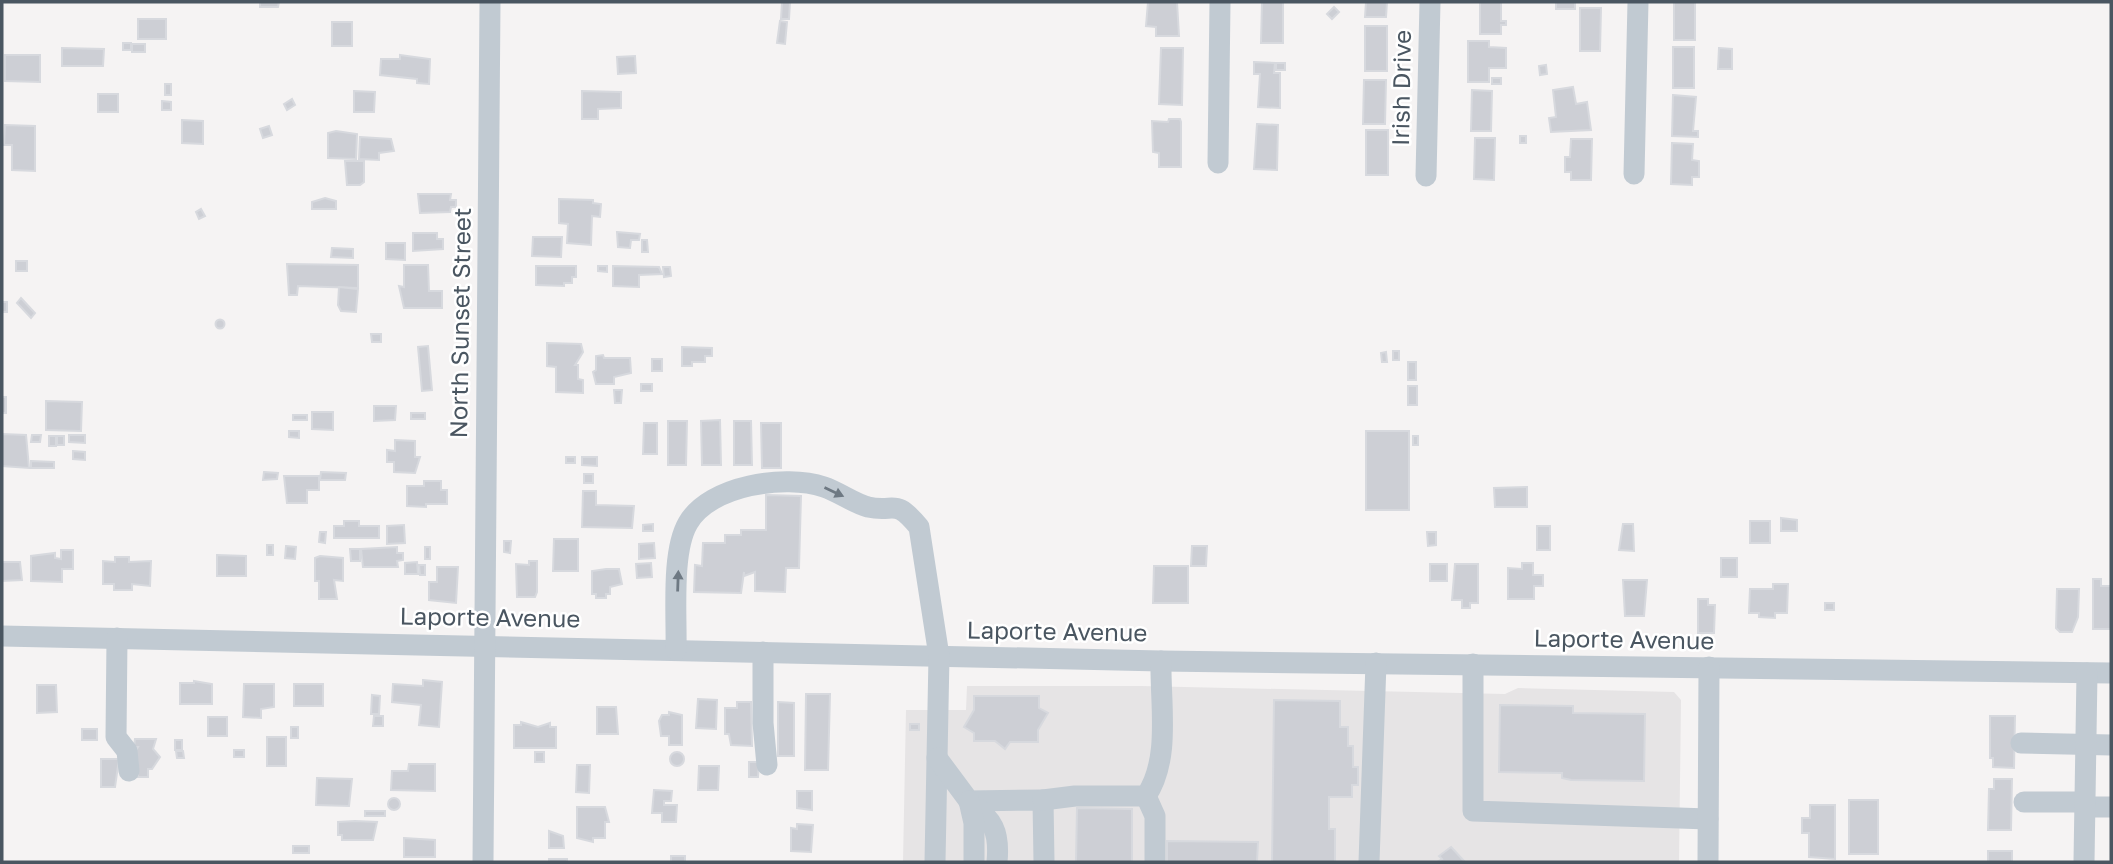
<svg xmlns="http://www.w3.org/2000/svg" width="2113" height="864" viewBox="0 0 2113 864" font-family="'Golos Text',sans-serif">
	<rect width="100%" height="100%" fill="#f5f3f3"/>
	<path fill="#e6e4e5" d="M967,686H1141L1505,694L1518,688L1674,692L1681,700L1679,862H903L906,710H966Z"/>
	<g fill="#cdcfd5" stroke="#d7d9de" stroke-width="2">
		<path d="M260,2H279L278,7H260Z"/>
		<path d="M782,2H790L789,19H781Z"/>
		<path d="M1148,2H1180H1177L1179,36H1156V27L1146,26Z"/>
		<path d="M1262,2H1283V43H1261Z"/>
		<path d="M1366,2H1387L1386,17H1365Z"/>
		<path d="M1480,2H1501V21H1506V25H1501V34H1480Z"/>
		<rect x="1556" y="2" width="19" height="7"/>
		<rect x="1674" y="2" width="21" height="38"/>
		<path d="M1334,7L1339,12L1332,19L1327,14Z"/>
		<path d="M1580,8H1601L1600,51H1580Z"/>
		<rect x="138" y="19" width="28" height="20"/>
		<path d="M780,21L787,22L785,44L777,43Z"/>
		<rect x="332" y="22" width="20" height="24"/>
		<rect x="1365" y="26" width="22" height="45"/>
		<path d="M1468,41H1489V47L1506,48V68H1489V82H1468Z"/>
		<rect x="123" y="43" width="8" height="7"/>
		<rect x="132" y="44" width="13" height="8"/>
		<rect x="1673" y="47" width="21" height="41"/>
		<path d="M62,48L104,49L103,66H62Z"/>
		<path d="M1161,48H1183L1182,105L1159,104Z"/>
		<path d="M1719,48L1732,49V69H1718Z"/>
		<path d="M5,55H40V82L5,81Z"/>
		<path d="M400,55L430,59L429,84L417,83V79L380,75L381,59H400Z"/>
		<path d="M635,56L636,73L618,74L617,57Z"/>
		<path d="M1254,62L1275,63L1274,73H1280V108L1258,107L1260,74H1254Z"/>
		<rect x="1276" y="63" width="9" height="7"/>
		<path d="M1546,65L1547,74L1540,75L1539,66Z"/>
		<rect x="1492" y="78" width="9" height="6"/>
		<path d="M1364,80H1386L1385,124H1363Z"/>
		<rect x="165" y="84" width="6" height="11"/>
		<path d="M1573,87L1576,104L1587,102L1591,130L1551,132L1549,118L1556,117L1553,90Z"/>
		<path d="M1472,90L1492,91L1491,131H1471Z"/>
		<path d="M354,91L375,92L374,112H354Z"/>
		<path d="M582,91L621,92V108L598,109V119H582Z"/>
		<rect x="98" y="94" width="20" height="18"/>
		<path d="M1673,95L1696,97L1693,131H1698V137L1672,136Z"/>
		<path d="M292,99L295,105L287,110L284,104Z"/>
		<path d="M162,101L171,102V110H162Z"/>
		<path d="M1169,119H1180L1181,122V167H1159V153L1153,152L1152,121L1168,122Z"/>
		<path d="M182,120L203,121V144L182,143Z"/>
		<path d="M1257,124L1278,125L1277,170L1254,169Z"/>
		<path d="M5,125L35,126V171L12,170V145H4Z"/>
		<path d="M269,126L272,135L263,138L260,129Z"/>
		<rect x="1366" y="130" width="22" height="45"/>
		<path d="M336,131L357,134L356,159L328,158V133Z"/>
		<rect x="1520" y="136" width="6" height="7"/>
		<path d="M360,137L391,139L394,151L379,153V160L359,159Z"/>
		<path d="M1475,138H1495L1494,180L1474,179Z"/>
		<path d="M1571,139H1592L1591,180H1571V172H1565V157H1570Z"/>
		<path d="M1672,143L1693,144L1692,160L1699,161V177H1692V185L1671,184Z"/>
		<path d="M345,161H364V182L360,185H347Z"/>
		<path d="M418,194H451L450,200H456V207H451L450,212L420,213Z"/>
		<path d="M325,198L336,201V209H312V202Z"/>
		<path d="M559,199L593,200V203L601,204L600,217L592,216L591,245L567,243L568,224L559,223Z"/>
		<path d="M201,209L205,216L199,219L196,212Z"/>
		<path d="M617,232L640,234L639,240H631L630,248L618,247Z"/>
		<path d="M413,233H437V239H443V249L413,251Z"/>
		<path d="M533,237H562L561,257L532,256Z"/>
		<path d="M642,240H647L648,252H642Z"/>
		<path d="M386,243H405V260L386,259Z"/>
		<path d="M332,248L353,249V258L331,257Z"/>
		<rect x="16" y="261" width="11" height="10"/>
		<path d="M287,264L358,265V288L298,286L297,295H289Z"/>
		<path d="M404,265H428L429,291H442V308H404L399,286L404,287Z"/>
		<path d="M536,266H576V277H572V283H564V286L536,285Z"/>
		<path d="M598,266H607V272L598,271Z"/>
		<path d="M613,266L659,267L662,274L639,275V287L613,286Z"/>
		<path d="M663,267H670L671,276L664,277Z"/>
		<path d="M339,287L358,289L356,312L341,311L338,305Z"/>
		<path d="M21,298L35,313L31,318L17,303Z"/>
		<rect x="2" y="302" width="5" height="10"/>
		<circle cx="220" cy="324" r="4.5"/>
		<path d="M371,334H381V342H372Z"/>
		<path d="M547,343L581,344L583,352L575,365H578V379L583,380V393L556,392V367L547,366Z"/>
		<path d="M428,346L432,390L422,391L418,347Z"/>
		<path d="M682,347L712,348V356H705V362H692V366H682Z"/>
		<rect x="1393" y="351" width="6" height="9"/>
		<path d="M1386,352L1387,362H1382L1381,353Z"/>
		<path d="M603,355L604,358H630L631,373L614,377V384H596L593,372L596,370V356Z"/>
		<rect x="652" y="359" width="10" height="12"/>
		<rect x="1408" y="362" width="8" height="18"/>
		<rect x="641" y="384" width="11" height="7"/>
		<rect x="1408" y="386" width="9" height="19"/>
		<path d="M614,390H622L621,403H615Z"/>
		<rect x="2" y="397" width="4" height="16"/>
		<path d="M46,401L82,402L81,431L46,430Z"/>
		<path d="M374,406H396L395,420L374,421Z"/>
		<path d="M312,412H333V430L312,429Z"/>
		<rect x="411" y="413" width="14" height="6"/>
		<rect x="293" y="415" width="14" height="5"/>
		<path d="M720,420L721,465H702L701,421Z"/>
		<path d="M668,421H687L686,465H668Z"/>
		<path d="M734,421H751L752,465H734Z"/>
		<path d="M644,423H657V454H643Z"/>
		<path d="M761,423H781V468H762Z"/>
		<path d="M289,431H299V438L289,437Z"/>
		<rect x="1366" y="431" width="43" height="79"/>
		<path d="M2,434L26,435L29,468L2,466Z"/>
		<path d="M32,435H41L40,442H31Z"/>
		<path d="M69,435H85V443L69,442Z"/>
		<rect x="49" y="436" width="7" height="10"/>
		<rect x="57" y="436" width="7" height="9"/>
		<rect x="1413" y="436" width="5" height="9"/>
		<path d="M395,440L415,441V457H420L415,473L394,472V462H387V450L395,451Z"/>
		<path d="M73,451L85,452V460L73,459Z"/>
		<rect x="566" y="457" width="9" height="6"/>
		<path d="M582,457H597V466L582,465Z"/>
		<path d="M31,461L54,462V468H31Z"/>
		<path d="M264,472L278,473L277,479L263,480Z"/>
		<path d="M321,472L346,473L345,480H320Z"/>
		<rect x="584" y="474" width="9" height="9"/>
		<path d="M284,476H319V490H307V503H287Z"/>
		<path d="M424,481H441V490H447V504H426V507L407,506V486H424Z"/>
		<path d="M1527,487V507H1495L1494,488Z"/>
		<path d="M583,491H596V505L634,506L632,528L582,527Z"/>
		<path d="M766,495L801,496L799,568H786L785,592L755,591V572L744,576V572L741,593L694,592L695,565L702,566L703,543H725V535H741V530H766Z"/>
		<path d="M1781,518L1797,520V531H1781Z"/>
		<path d="M344,521H359V526H379V538H334V526H344Z"/>
		<rect x="1750" y="521" width="20" height="22"/>
		<path d="M653,524V531H643V525Z"/>
		<path d="M1623,524H1633L1634,551L1619,550Z"/>
		<path d="M404,525L405,543L387,544V526Z"/>
		<rect x="1537" y="526" width="13" height="24"/>
		<path d="M320,532H326L325,543L319,542Z"/>
		<path d="M1427,532H1436V545L1428,546Z"/>
		<path d="M554,539H578V571H553Z"/>
		<path d="M504,541H511L510,553L504,552Z"/>
		<path d="M654,543L655,558L639,559V544Z"/>
		<rect x="267" y="545" width="6" height="10"/>
		<path d="M286,546L296,547L295,559L285,558Z"/>
		<path d="M1192,546H1207L1206,566H1191Z"/>
		<path d="M397,547V553H403V560L397,561L398,567H363L361,549Z"/>
		<rect x="425" y="547" width="5" height="12"/>
		<path d="M350,549H360V561H351Z"/>
		<path d="M61,550H73V569H62V582L31,581V556L55,553V558L61,559Z"/>
		<path d="M217,555L246,556V576H217Z"/>
		<path d="M320,556L343,558V581L334,580L337,599H319V581H315V558Z"/>
		<path d="M115,557H129V562L151,561L150,586L132,584V590H114V584H103V561L115,562Z"/>
		<rect x="1721" y="558" width="16" height="19"/>
		<path d="M529,561H537V592L535,597H517L516,564L529,565Z"/>
		<path d="M2,562H20L22,580L2,581Z"/>
		<path d="M417,562L418,574H405V563Z"/>
		<path d="M651,563L652,577L637,578L636,564Z"/>
		<path d="M1522,563H1533V575H1543V586H1534V599H1508V568L1522,569Z"/>
		<rect x="1430" y="564" width="17" height="17"/>
		<path d="M1455,564H1478V603H1470V608H1462V600H1452Z"/>
		<path d="M419,565H425V575H420Z"/>
		<path d="M1154,566H1188V603H1153Z"/>
		<path d="M437,567H458L456,603L429,600V582H437Z"/>
		<path d="M606,569H619L622,584L610,587V594H606V598H596V594H592V571Z"/>
		<path d="M2093,579H2101V586H2111V629H2093Z"/>
		<path d="M1623,580H1647L1644,616H1625Z"/>
		<path d="M1773,584H1788L1787,613H1775V618L1759,617V613H1749L1750,589H1773Z"/>
		<path d="M2057,589H2079L2078,617L2072,632H2060L2056,628Z"/>
		<path d="M1698,599H1708V605H1715L1714,633H1698Z"/>
		<rect x="1825" y="603" width="9" height="7"/>
		<path d="M423,680L442,682L439,727L419,725L421,705L392,702L393,684L423,686Z"/>
		<path d="M194,681L212,684V704H180V683H194Z"/>
		<path d="M244,684H274V707L261,709V718L243,717Z"/>
		<rect x="294" y="684" width="29" height="22"/>
		<path d="M37,685H56L57,712L37,713Z"/>
		<path d="M806,694H830L828,770H805Z"/>
		<path d="M372,695L380,696L379,714H371Z"/>
		<path d="M974,696H1039V708L1048,713L1038,730V742H1010L1005,749L995,741H974V733L964,727L974,710Z"/>
		<path d="M698,699L717,700L716,729L696,728Z"/>
		<path d="M1274,700L1340,701V727H1348V746H1353V767H1358V785H1352V797H1329V829H1335V862H1272Z"/>
		<path d="M737,702H751L752,746L731,745L729,734H725V708H737Z"/>
		<path d="M778,702L794,703V756H778Z"/>
		<path d="M1500,705L1573,706V713L1645,714L1644,781L1571,780L1562,778V773L1499,772Z"/>
		<path d="M597,707H616L618,734H597Z"/>
		<path d="M669,712L682,715V745H669V736H661L659,721L662,715H669Z"/>
		<path d="M374,716H383V726H373Z"/>
		<path d="M1990,716H2015L2014,768L1993,767V758H1990Z"/>
		<rect x="208" y="717" width="19" height="19"/>
		<path d="M521,722L538,727L550,723V727H556V748H514V725H521Z"/>
		<rect x="910" y="724" width="9" height="6"/>
		<rect x="291" y="727" width="7" height="11"/>
		<rect x="82" y="729" width="15" height="11"/>
		<rect x="267" y="737" width="19" height="29"/>
		<path d="M135,739H156L153,749L160,757L152,769H148V777H138V768L132,757L138,747H134Z"/>
		<rect x="175" y="740" width="7" height="10"/>
		<rect x="234" y="750" width="10" height="7"/>
		<path d="M176,751H183L184,758H177Z"/>
		<rect x="535" y="752" width="9" height="10"/>
		<circle cx="677" cy="759" r="7"/>
		<path d="M101,759H119L115,787H101Z"/>
		<path d="M749,762H759L758,777H749Z"/>
		<path d="M409,764H435V791L391,790L392,771H408Z"/>
		<path d="M577,765H590L589,793L576,792Z"/>
		<path d="M699,766H719L718,790H698Z"/>
		<path d="M317,778L352,779L349,806L316,805Z"/>
		<path d="M1994,779H2012L2011,830H1988L1989,789H1994Z"/>
		<path d="M654,790L672,791L671,801H664V805H677L676,822H662V813H652Z"/>
		<path d="M797,791H812V810L797,808Z"/>
		<circle cx="394" cy="804" r="6"/>
		<rect x="1849" y="800" width="29" height="54"/>
		<path d="M1810,805H1835V859L1809,857V833H1802V818H1810Z"/>
		<path d="M577,807H605L609,822H605V838H593V842L577,838Z"/>
		<path d="M1077,808L1132,809V862H1076Z"/>
		<rect x="365" y="811" width="20" height="5"/>
		<path d="M355,821L377,822L373,840H342V835H338V822Z"/>
		<path d="M797,824L813,825L811,852L791,851V828L797,829Z"/>
		<path d="M549,831L563,836L564,848H549Z"/>
		<path d="M404,838L435,840V857H404Z"/>
		<path d="M1167,841L1258,842L1257,862H1167Z"/>
		<rect x="293" y="846" width="16" height="7"/>
		<path d="M1451,847L1465,862H1437L1442,859L1439,856Z"/>
		<rect x="1988" y="851" width="24" height="11"/>
		<rect x="671" y="856" width="14" height="6"/>
		<rect x="549" y="859" width="18" height="3"/>
	</g>
	<g fill="none" stroke-linecap="round" stroke-linejoin="round">
		<g stroke="#c1cad2" stroke-width="21">
			<path d="M1218,163L1220,2"/>
			<path d="M1634,174L1638,2"/>
			<path d="M1426,176L1430,2"/>
			<path d="M2,636L1161,661L2111,673"/>
			<path d="M117,638L116,737L127,751L129,771"/>
			<path d="M676,650C677,615 671,552 688,523C710,485 785,474 824,487C839,492 853,503 868,507C896,513 894,497 919,527L939,656L935,862"/>
			<path d="M763,652V723L767,765"/>
			<path d="M1473,664V811L1708,819"/>
			<path d="M2021,743L2111,745"/>
			<path d="M937,758L969,801L1043,800L1044,862"/>
			<path d="M1146,796L1155,816V862"/>
			<path d="M1043,800L1075,796H1146C1171,759 1160,704 1161,661"/>
			<path d="M969,801C993,820 1000,831 997,862"/>
			<path d="M969,801L974,823V862"/>
			<path d="M2024,802H2085"/>
			<path d="M2085,807H2111"/>
			<path d="M483,862L490,2"/>
			<path d="M1369,862L1376,663"/>
			<path d="M1708,862L1709,667"/>
			<path d="M2084,862L2087,673"/>
		</g>
	</g>
	<defs><path id="oneway-solid" d="M-6-.8H1V-3.2L6.5 0L1 3.2V.8H-6Z" transform="scale(1.75)"/></defs>
	<g fill="#6e7983">
		<use href="#oneway-solid" transform="translate(834 492) rotate(25)"/>
		<use href="#oneway-solid" transform="translate(678 581) rotate(-88)"/>
	</g>
	<g text-anchor="middle" stroke-width="5" stroke-linejoin="round" paint-order="stroke">
		<g font-size="24" fill="#4a5661" stroke="#fff">
			<text transform="translate(1402 88) rotate(-89)" y="8">Irish Drive</text>
			<text transform="translate(461 323) rotate(-89)" y="8">North Sunset Street</text>
			<text transform="translate(490 618) rotate(1)" y="8">Laporte Avenue</text>
			<text transform="translate(1057 632) rotate(1)" y="8">Laporte Avenue</text>
			<text transform="translate(1624 640) rotate(1)" y="8">Laporte Avenue</text>
		</g>
	</g>
	<rect width="2113" height="864" fill="none" stroke="#4a5661" stroke-width="7"/>
</svg>
